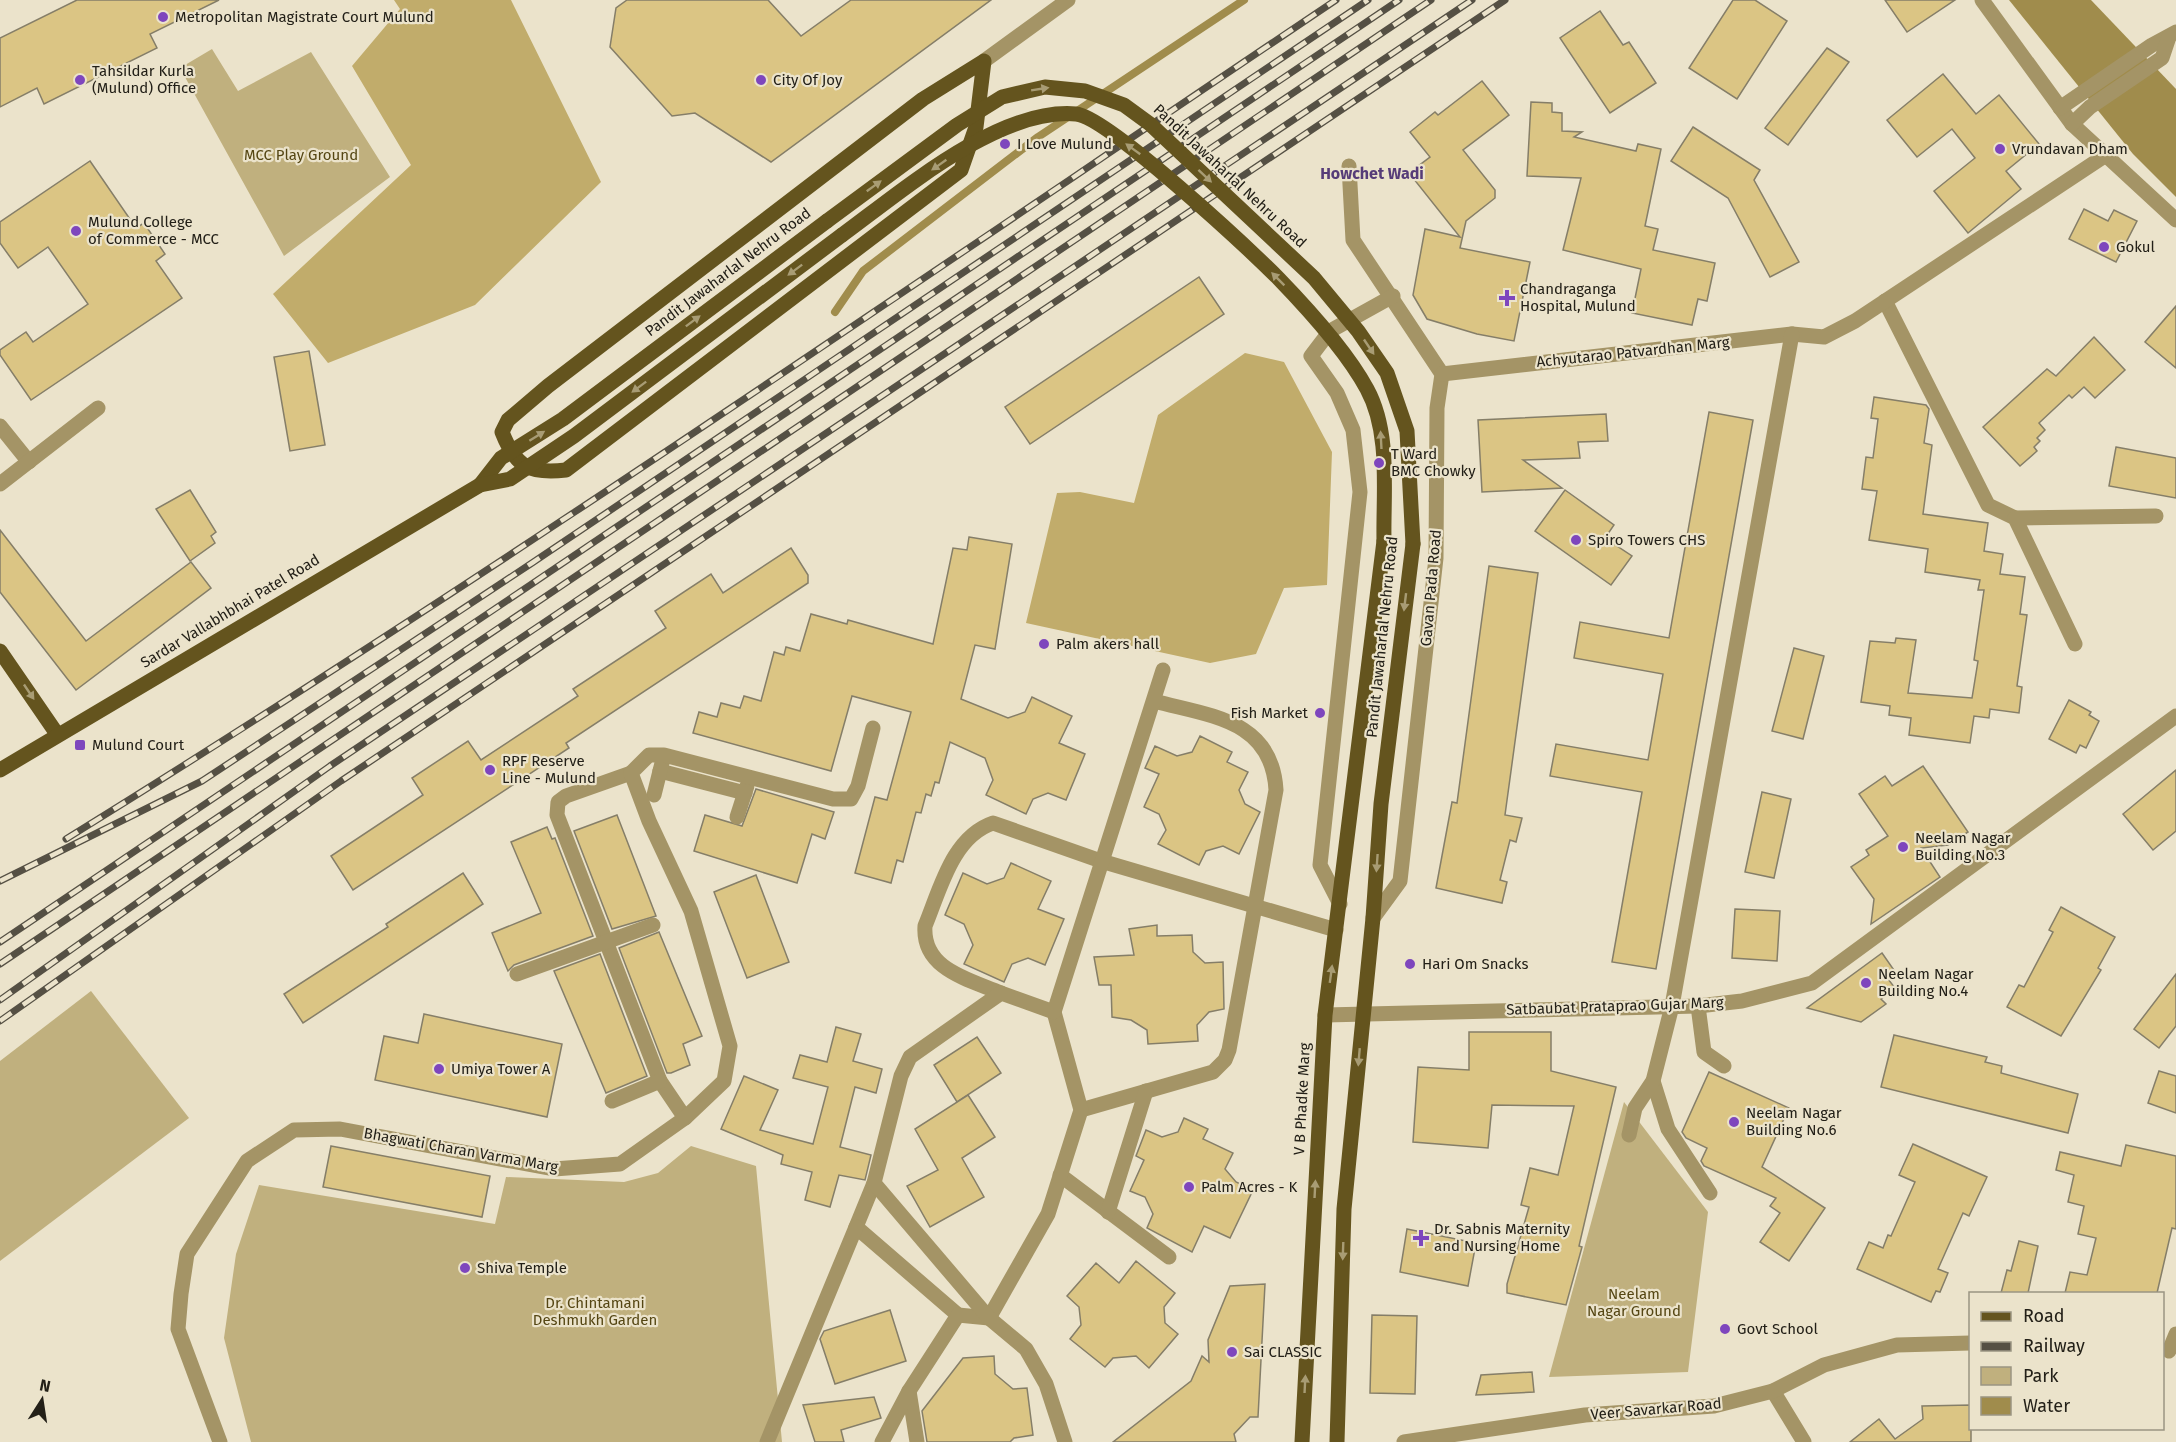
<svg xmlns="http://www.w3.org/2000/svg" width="2176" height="1442" viewBox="0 0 2176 1442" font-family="'Fira Sans',sans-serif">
	<rect width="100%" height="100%" fill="#ebe3cb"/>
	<g fill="#c0b07e">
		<path d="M212,49L238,91L311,52L390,177L284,256L180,68Z"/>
		<path d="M91,991L189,1118L0,1261V1061Z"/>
		<path d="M1624,1102L1708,1212L1688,1372L1549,1377Z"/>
		<path d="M691,1146L756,1166L782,1442H251L224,1338L236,1254L259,1185L495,1224L506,1177L624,1182L658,1173Z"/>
	</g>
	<g fill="#c1ac6b">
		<path d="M394,0H511L601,182L475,305L328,363L273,294L411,165L352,66L400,9Z"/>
		<path d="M1245,353L1284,362L1332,452L1327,585L1284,588L1256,654L1210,663L1026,623L1057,493L1080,492L1134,503L1158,415Z"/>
	</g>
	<path fill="#a08c4c" d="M2009,0H2091L2176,89V197L2133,154Z"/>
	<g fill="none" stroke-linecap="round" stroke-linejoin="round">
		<path stroke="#a08c4c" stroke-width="8" d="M835,312L863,271L1038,137L1244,0"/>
	</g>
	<g fill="#dbc584" stroke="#857e68" stroke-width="1.5">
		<path d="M77,0H219L150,34L157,48L44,104L37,88L0,107V38Z"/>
		<path d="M627,0H768L801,36L851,0H991L771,162L695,113L672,116L610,47L616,8Z"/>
		<path d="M1733,0H1755L1787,21L1737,99L1689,68Z"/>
		<path d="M1885,0H1955L1907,32Z"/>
		<path d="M1600,11L1623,45L1629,42L1656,83L1610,113L1560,38Z"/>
		<path d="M1827,48L1849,62L1788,145L1765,128Z"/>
		<path d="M1943,74L1976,114L1999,95L2039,144L2006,171L2021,189L1968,233L1934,191L1975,158L1952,129L1917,157L1887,120Z"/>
		<path d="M1482,81L1509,115L1463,150L1495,190V198L1466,221L1460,248L1530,262L1514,341L1477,334L1427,319L1413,295L1425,229L1460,237L1409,173L1430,157L1410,132L1435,112L1438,115Z"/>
		<path d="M1531,102L1552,103V112L1562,113V131L1582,132L1574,137L1636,151L1638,144L1661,149L1645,226L1658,229L1653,250L1715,263L1707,301L1698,299L1692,325L1632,313L1641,269L1563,250L1581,178L1527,176Z"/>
		<path d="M1693,127L1760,170L1754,180L1799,262L1770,277L1728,198L1671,161Z"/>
		<path d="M90,161L136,228L144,223L165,254L156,261L182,298L31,400L0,355V350L26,332L33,342L88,304L48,247L18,268L0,243V222Z"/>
		<path d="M2084,209L2108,221L2114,210L2137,221L2116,262L2069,239Z"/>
		<path d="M1199,277L1224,314L1030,444L1005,407Z"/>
		<path d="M2176,306V368L2145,342Z"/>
		<path d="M2094,337L2125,370L2095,398L2084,387L2072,398L2069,395L2039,423L2045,430L2037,438L2040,441L2034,447L2037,451L2020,466L1983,427L2047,369L2056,376Z"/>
		<path d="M309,351L325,445L290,451L274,357Z"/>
		<path d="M1874,397L1926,405L1929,409L1924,443L1932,445L1923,514L1988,523L1984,551L2003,554L2000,574L2025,577L2020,614L2027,615L2017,686L2022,687L2019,713L1990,709L1989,718L1974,716L1970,743L1909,735L1911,718L1889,715L1890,706L1861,702L1870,641L1895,643L1896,638L1916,640L1908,693L1972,698L1978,661L1974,660L1984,590H1978L1980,580L1925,572L1928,549L1869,540L1877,491L1862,489L1866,457L1873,458L1878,419L1871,418Z"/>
		<path d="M1709,412L1753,420L1656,969L1612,962L1642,792L1550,776L1556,744L1648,760L1663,674L1574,658L1580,622L1669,638Z"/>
		<path d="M1606,414L1608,441L1578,442L1580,458L1523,460L1562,488L1482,492L1478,420Z"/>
		<path d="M2116,447L2176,458V498L2109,486Z"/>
		<path d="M190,490L216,532L211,536L215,543L190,561L156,509Z"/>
		<path d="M1565,490L1614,525L1605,538L1632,556L1611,585L1535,531Z"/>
		<path d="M0,530L86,641L191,562L211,588L76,690L0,592Z"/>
		<path d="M969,537L1012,544L995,649L975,645L961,699L1008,718L1025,712L1032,697L1072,716L1059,743L1085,754L1066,800L1048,793L1033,799L1026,814L986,795L993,780L985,758L950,742L939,783L935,782L931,796L926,794L921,813L916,812L903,862L897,860L891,883L855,873L875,797L887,800L911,712L852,696L831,771L693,733L699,712L717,717L721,703L740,708L744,696L761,701L774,652L784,655L786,647L800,651L811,614L847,624L848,620L933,644L953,548L967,550Z"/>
		<path d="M791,548L808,575V583L566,743L569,748L353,890L331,856L423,795L412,778L468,741L481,760L578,696L573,689L666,628L655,611L711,574L723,593Z"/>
		<path d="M1489,566L1538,573L1505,815L1522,818L1516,842L1510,840L1500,880L1507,882L1502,903L1436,888L1452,802L1457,803Z"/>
		<path d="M1794,648L1824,656L1803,739L1772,731Z"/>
		<path d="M2069,700L2091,712L2089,715L2099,721L2086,748L2080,745L2076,753L2049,739Z"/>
		<path d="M1200,736L1232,752L1227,762L1248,772L1239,790L1245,804L1260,812L1239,854L1223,846L1206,851L1199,865L1158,844L1166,830L1159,814L1144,807L1159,774L1145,768L1155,746L1177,756L1192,752Z"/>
		<path d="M1923,766L1968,832L1948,845L1921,848L1940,877L1871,924L1874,899L1851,867L1869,855L1866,850L1888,836L1859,794L1885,776L1892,786Z"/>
		<path d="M2176,770V831L2153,850L2123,814Z"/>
		<path d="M756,789L834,812L825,839L812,834L797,883L694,851L705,815L742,826Z"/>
		<path d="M1762,792L1791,799L1774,878L1745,872Z"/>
		<path d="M617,815L656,916L612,929L574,831Z"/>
		<path d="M547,827L552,839L555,838L593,936L514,965L508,971L492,933L541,913L511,842Z"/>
		<path d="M1011,863L1051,881L1038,909L1064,919L1045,965L1028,958L1012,964L1004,982L964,964L973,945L964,924L945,915L963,873L987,884L1004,878Z"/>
		<path d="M463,873L483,904L303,1023L284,994L388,927L386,924Z"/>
		<path d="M756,875L789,962L747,978L714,892Z"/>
		<path d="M2061,907L2115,937L2098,968L2101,970L2061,1036L2007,1007L2019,985L2024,987L2053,932L2049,930Z"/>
		<path d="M1735,909L1780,911L1777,961L1732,958Z"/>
		<path d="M1157,925V936L1192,935L1193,952L1205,963L1223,962L1224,1009L1209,1012L1197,1025L1198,1041L1148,1044L1147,1030L1131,1020L1112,1017L1111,985H1099L1094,957L1134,955L1129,929Z"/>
		<path d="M659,932L702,1036L683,1044L690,1065L671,1073H667L619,948Z"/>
		<path d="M1882,953L1896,973L1888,979L1895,988L1881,999L1886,1004L1861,1022L1807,1008Z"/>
		<path d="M600,954L647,1076L606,1093L554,971Z"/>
		<path d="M2176,974V1026L2159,1048L2134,1029Z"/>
		<path d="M424,1014L562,1044L547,1117L375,1080L384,1036L418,1043Z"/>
		<path d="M836,1027L861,1034L853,1061L882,1069L876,1093L855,1087L840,1147L871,1155L865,1180L839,1175L830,1207L805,1200L812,1172L781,1164L783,1155L721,1129L744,1076L778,1090L760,1130L813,1144L828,1087L793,1078L800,1055L827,1062Z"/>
		<path d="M1469,1032H1551V1071L1616,1087L1579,1246L1582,1247L1566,1305L1507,1293V1284L1529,1207L1521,1205L1530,1168L1558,1175L1574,1106L1492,1105L1488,1148L1413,1142L1418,1067L1469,1070Z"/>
		<path d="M1894,1035L1987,1057L1985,1062L2002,1066L2001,1073L2078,1094L2068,1133L1881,1087Z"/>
		<path d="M977,1037L1001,1073L957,1102L934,1065Z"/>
		<path d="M2159,1071L2176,1076V1113L2148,1103Z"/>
		<path d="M1709,1072L1789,1108L1762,1167L1825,1208L1789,1261L1760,1242L1780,1213L1770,1206L1776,1198L1704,1166L1701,1161L1707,1148L1686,1138L1682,1132Z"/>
		<path d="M968,1095L995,1137L962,1158L984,1197L930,1227L907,1186L938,1170L915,1129Z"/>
		<path d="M1184,1118L1208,1129L1203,1139L1233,1153L1225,1169L1236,1182L1253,1190L1230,1238L1204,1226L1192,1252L1147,1228L1153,1214L1145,1197L1130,1191L1144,1160L1136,1156L1146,1130L1162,1137L1178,1132Z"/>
		<path d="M1913,1144L1987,1177L1969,1216L1963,1213L1938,1269L1948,1273L1940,1292L1936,1291L1931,1302L1857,1269L1869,1242L1883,1248L1888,1235L1891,1236L1915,1182L1899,1175Z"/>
		<path d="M2126,1145L2176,1156V1229L2172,1228L2157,1293H2065L2070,1272L2087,1275L2096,1238L2078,1234L2084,1206L2068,1202L2074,1175L2056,1170L2060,1152L2121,1166Z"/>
		<path d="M331,1146L490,1176L482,1217L323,1187Z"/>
		<path d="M1407,1229L1476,1243L1468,1286L1400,1272Z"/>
		<path d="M2019,1241L2038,1246L2028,1293H2001L2007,1270L2011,1271Z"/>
		<path d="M1136,1261L1175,1293L1164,1307L1165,1323L1178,1334L1149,1368L1136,1356L1113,1358L1105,1367L1070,1339L1081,1325L1079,1307L1067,1296L1096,1263L1119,1283Z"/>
		<path d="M1265,1284L1258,1417H1250L1234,1434L1236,1442H1113L1191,1381L1202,1356L1209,1362L1208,1340L1230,1286Z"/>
		<path d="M890,1310L906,1361L835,1384L820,1339L824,1331Z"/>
		<path d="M1372,1315L1417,1316L1415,1394L1370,1393Z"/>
		<path d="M994,1356L995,1374L1013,1389L1027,1388L1033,1435L1014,1438L1010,1442H927L922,1411L963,1358Z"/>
		<path d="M1532,1372L1534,1392L1476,1395L1481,1375Z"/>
		<path d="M874,1397L881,1418L841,1430L844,1442H815L803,1405Z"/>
		<path d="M1971,1405V1442H1850L1879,1419L1895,1439L1923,1419L1922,1406Z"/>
	</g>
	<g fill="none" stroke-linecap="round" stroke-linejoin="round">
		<g stroke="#a49466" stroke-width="15">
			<path d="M1982,0L2072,124L2176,220"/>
			<path d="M984,61L1068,0"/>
			<path d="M2060,108L2152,45L2176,32"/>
			<path d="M2072,124L2090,107L2162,58L2169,37"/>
			<path d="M1349,166L1353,240L1442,374L1437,408L1436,558L1400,881L1373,918"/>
			<path d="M1885,301L1988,505L2015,518L2075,644"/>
			<path d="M1442,374L1792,334L1824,337L1855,321L2106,155"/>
			<path d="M0,426L29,462"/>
			<path d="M0,484L98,408"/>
			<path d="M2015,518L2156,516"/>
			<path d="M660,771L745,793"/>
			<path d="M631,773L566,796L558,802L557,815L660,1081L685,1118"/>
			<path d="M654,795L662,763"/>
			<path d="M737,817L747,786"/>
			<path d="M1340,904L1320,865L1360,492L1353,430L1337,393L1311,356L1330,331L1393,296"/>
			<path d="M517,974L653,925"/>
			<path d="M1001,993C968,979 922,969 925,926C940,890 952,837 993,823L1101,861L1336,930"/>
			<path d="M1698,1006L1704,1052L1724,1066"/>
			<path d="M1325,1015L1698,1006L1742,1001L1812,983L2176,716"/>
			<path d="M1653,1081L1668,1129L1710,1193"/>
			<path d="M612,1101L660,1081"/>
			<path d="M1081,1110L1213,1072L1225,1060L1229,1050L1276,790C1272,719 1209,716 1154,701"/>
			<path d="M1629,1135L1635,1108L1653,1081L1672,1006L1792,334"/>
			<path d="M1060,1175L1169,1257"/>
			<path d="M874,1183L856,1227L958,1315"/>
			<path d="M1108,1212L1146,1091"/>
			<path d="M989,1318L1048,1214L1081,1110L1054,1012"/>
			<path d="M2169,1351L2176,1334"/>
			<path d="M909,1391L917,1442"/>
			<path d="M1773,1391L1804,1442"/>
			<path d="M220,1442L178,1329L181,1294L187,1254L247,1161L294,1130L340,1129L554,1169L620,1164L685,1118L724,1081L730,1046L691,911L649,821L631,773L649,755H664L833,799H851L858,786L873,728"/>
			<path d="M767,1442L856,1227"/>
			<path d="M882,1442L909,1391L958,1315L989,1318"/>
			<path d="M1065,1442L1046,1384L1026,1349L989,1318L874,1183L901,1076L910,1057L1001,993L1054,1012L1163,670"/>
			<path d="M1404,1442L1585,1415L1714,1406L1773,1391L1824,1365L1897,1345L1970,1343"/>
		</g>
		<g stroke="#64541e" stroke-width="15">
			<path d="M984,61L976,127L961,170L566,470C530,474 516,468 502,432L508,420L548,386L923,99Z"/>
			<path d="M480,485L501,458L563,419L827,221"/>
			<path d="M0,651L57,734"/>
			<path d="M0,770L480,485L510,479L574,436L842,235"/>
			<path d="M1302,1442L1325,1015L1384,541"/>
			<path d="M1337,1442L1344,1209L1373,918L1381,804L1413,544"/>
		</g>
		<defs>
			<g id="rail">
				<path d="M66,839C497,572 915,283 1336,0"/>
				<path d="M0,881L202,781L532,563L1368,0"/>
				<path d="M0,942L1399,0"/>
				<path d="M0,964L1431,0"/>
				<path d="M0,1000L330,766L1472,0"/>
				<path d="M0,1021L341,781L1505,0"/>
			</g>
		</defs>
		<use href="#rail" stroke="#555044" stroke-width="7"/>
		<use href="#rail" stroke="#ebe3cb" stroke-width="4.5" stroke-dasharray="14" stroke-linecap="butt"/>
		<g stroke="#64541e" stroke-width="15">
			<path d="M827,221L957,125L1002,97L1045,87L1085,91L1124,105L1150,124L1314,278L1358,331L1387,373L1407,431L1413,544"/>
			<path d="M842,235C901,192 999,107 1076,114C1108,117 1250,250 1279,279C1308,309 1347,352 1367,389C1391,433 1383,492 1384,541"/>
		</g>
	</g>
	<defs><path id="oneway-solid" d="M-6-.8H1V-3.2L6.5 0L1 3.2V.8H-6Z" transform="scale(1.5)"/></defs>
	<g fill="#a89c74">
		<use href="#oneway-solid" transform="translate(1040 89) rotate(-9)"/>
		<use href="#oneway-solid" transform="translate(1133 149) rotate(-144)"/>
		<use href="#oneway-solid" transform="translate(939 165) rotate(145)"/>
		<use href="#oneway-solid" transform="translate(1205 176) rotate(43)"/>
		<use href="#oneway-solid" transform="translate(874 186) rotate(-36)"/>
		<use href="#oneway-solid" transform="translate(795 270) rotate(143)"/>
		<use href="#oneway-solid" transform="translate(1278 279) rotate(-135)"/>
		<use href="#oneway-solid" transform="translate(693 321) rotate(-37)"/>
		<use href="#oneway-solid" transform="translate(1369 347) rotate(56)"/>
		<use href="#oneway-solid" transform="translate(639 387) rotate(143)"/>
		<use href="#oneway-solid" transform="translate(537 436) rotate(-32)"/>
		<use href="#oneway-solid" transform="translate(1381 440) rotate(-93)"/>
		<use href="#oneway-solid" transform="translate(1405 602) rotate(97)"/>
		<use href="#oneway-solid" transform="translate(29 692) rotate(56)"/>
		<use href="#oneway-solid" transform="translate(1377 863) rotate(94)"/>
		<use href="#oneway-solid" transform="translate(1331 974) rotate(-82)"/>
		<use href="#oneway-solid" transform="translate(1359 1057) rotate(95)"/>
		<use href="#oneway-solid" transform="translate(1315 1189) rotate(-87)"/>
		<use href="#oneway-solid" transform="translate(1343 1251) rotate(92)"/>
		<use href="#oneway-solid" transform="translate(1305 1384) rotate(-87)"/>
	</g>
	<g fill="#7e46bd" stroke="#ebe3cb" stroke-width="2">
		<circle cx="163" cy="17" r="6"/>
		<circle cx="80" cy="80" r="6"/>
		<circle cx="761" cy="80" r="6"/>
		<circle cx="1005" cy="144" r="6"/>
		<circle cx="2000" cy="149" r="6"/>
		<circle cx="76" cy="231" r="6"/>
		<circle cx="2104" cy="247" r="6"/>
		<path d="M1504 289h6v6h6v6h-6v6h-6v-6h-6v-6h6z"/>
		<circle cx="1379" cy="463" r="6"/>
		<circle cx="1576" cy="540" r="6"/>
		<circle cx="1044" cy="644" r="6"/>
		<circle cx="1320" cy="713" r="6"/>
		<rect x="74" y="739" width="12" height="12" rx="3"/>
		<circle cx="490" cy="770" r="6"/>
		<circle cx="1903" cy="847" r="6"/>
		<circle cx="1410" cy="964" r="6"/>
		<circle cx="1866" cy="983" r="6"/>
		<circle cx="439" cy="1069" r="6"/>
		<circle cx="1734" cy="1122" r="6"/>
		<circle cx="1189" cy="1187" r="6"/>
		<path d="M1418 1229h6v6h6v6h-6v6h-6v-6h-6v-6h6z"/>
		<circle cx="465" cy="1268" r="6"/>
		<circle cx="1725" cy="1329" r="6"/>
		<circle cx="1232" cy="1352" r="6"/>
	</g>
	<g text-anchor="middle" stroke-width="4.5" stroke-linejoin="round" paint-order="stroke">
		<g font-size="15" fill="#232018" stroke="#ebe3cb" text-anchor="start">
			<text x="175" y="22">Metropolitan Magistrate Court Mulund</text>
			<text x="92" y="76">Tahsildar Kurla<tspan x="92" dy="17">(Mulund) Office</tspan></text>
			<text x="773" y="85">City Of Joy</text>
			<text x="1017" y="149">I Love Mulund</text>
			<text x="2012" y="154">Vrundavan Dham</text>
			<text x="88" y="227">Mulund College<tspan x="88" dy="17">of Commerce - MCC</tspan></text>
			<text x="2116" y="252">Gokul</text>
			<text x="1520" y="294">Chandraganga<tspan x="1520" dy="17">Hospital, Mulund</tspan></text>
			<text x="1391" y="459">T Ward<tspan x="1391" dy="17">BMC Chowky</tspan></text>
			<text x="1588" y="545">Spiro Towers CHS</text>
			<text x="1056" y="649">Palm akers hall</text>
			<text x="1308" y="718" text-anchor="end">Fish Market</text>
			<text x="92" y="750">Mulund Court</text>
			<text x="502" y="766">RPF Reserve<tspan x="502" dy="17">Line - Mulund</tspan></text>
			<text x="1915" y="843">Neelam Nagar<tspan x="1915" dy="17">Building No.3</tspan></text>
			<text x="1422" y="969">Hari Om Snacks</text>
			<text x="1878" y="979">Neelam Nagar<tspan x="1878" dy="17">Building No.4</tspan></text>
			<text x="451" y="1074">Umiya Tower A</text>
			<text x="1746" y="1118">Neelam Nagar<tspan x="1746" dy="17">Building No.6</tspan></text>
			<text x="1201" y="1192">Palm Acres - K</text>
			<text x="1434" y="1234">Dr. Sabnis Maternity<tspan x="1434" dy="17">and Nursing Home</tspan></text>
			<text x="477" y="1273">Shiva Temple</text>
			<text x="1737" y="1334">Govt School</text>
			<text x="1244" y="1357">Sai CLASSIC</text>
		</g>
		<g font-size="15" fill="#554613" stroke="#ebe3cb">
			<text x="301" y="160">MCC Play Ground</text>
			<text x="1634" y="1299">Neelam<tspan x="1634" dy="17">Nagar Ground</tspan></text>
			<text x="595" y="1308">Dr. Chintamani<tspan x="595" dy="17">Deshmukh Garden</tspan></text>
		</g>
		<g font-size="15" fill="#232018" stroke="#ebe3cb">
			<text transform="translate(1230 176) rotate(43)" y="5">Pandit Jawaharlal Nehru Road</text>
			<text transform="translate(728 272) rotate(-37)" y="5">Pandit Jawaharlal Nehru Road</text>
			<text transform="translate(1633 352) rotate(-6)" y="5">Achyutarao Patvardhan Marg</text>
			<text transform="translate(1431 588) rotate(-85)" y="5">Gavan Pada Road</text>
			<text transform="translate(230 611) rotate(-31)" y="5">Sardar Vallabhbhai Patel Road</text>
			<text transform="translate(1382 637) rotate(-84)" y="5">Pandit Jawaharlal Nehru Road</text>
			<text transform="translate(1615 1006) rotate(-2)" y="5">Satbaubat Prataprao Gujar Marg</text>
			<text transform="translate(1302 1099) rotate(-87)" y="5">V B Phadke Marg</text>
			<text transform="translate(461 1150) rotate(10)" y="5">Bhagwati Charan Varma Marg</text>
			<text transform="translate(1656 1409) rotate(-5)" y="5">Veer Savarkar Road</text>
		</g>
		<g font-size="16" font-weight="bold" fill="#563c78" stroke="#ebe3cb">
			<text x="1372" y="179">Howchet Wadi</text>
		</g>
	</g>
	<rect x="1969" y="1292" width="195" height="138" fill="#ebe3cb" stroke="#9b9583" stroke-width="1.5"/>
	<rect x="1981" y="1312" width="30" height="9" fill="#64541e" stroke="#9b9583" stroke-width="1.5"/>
	<text x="2023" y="1322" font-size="18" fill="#232018">Road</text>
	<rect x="1981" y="1342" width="30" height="9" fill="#555044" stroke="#9b9583" stroke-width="1.5"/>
	<text x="2023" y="1352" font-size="18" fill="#232018">Railway</text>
	<rect x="1981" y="1367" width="30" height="18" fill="#c0b07e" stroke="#9b9583" stroke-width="1.5"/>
	<text x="2023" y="1382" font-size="18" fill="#232018">Park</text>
	<rect x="1981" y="1397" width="30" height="18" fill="#a08c4c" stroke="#9b9583" stroke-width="1.5"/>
	<text x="2023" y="1412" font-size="18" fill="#232018">Water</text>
	<g transform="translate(42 1400) rotate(12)" stroke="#ebe3cb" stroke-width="4.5" paint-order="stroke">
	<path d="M0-4.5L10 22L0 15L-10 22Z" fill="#232018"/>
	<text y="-9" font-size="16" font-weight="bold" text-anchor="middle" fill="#232018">N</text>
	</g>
</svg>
